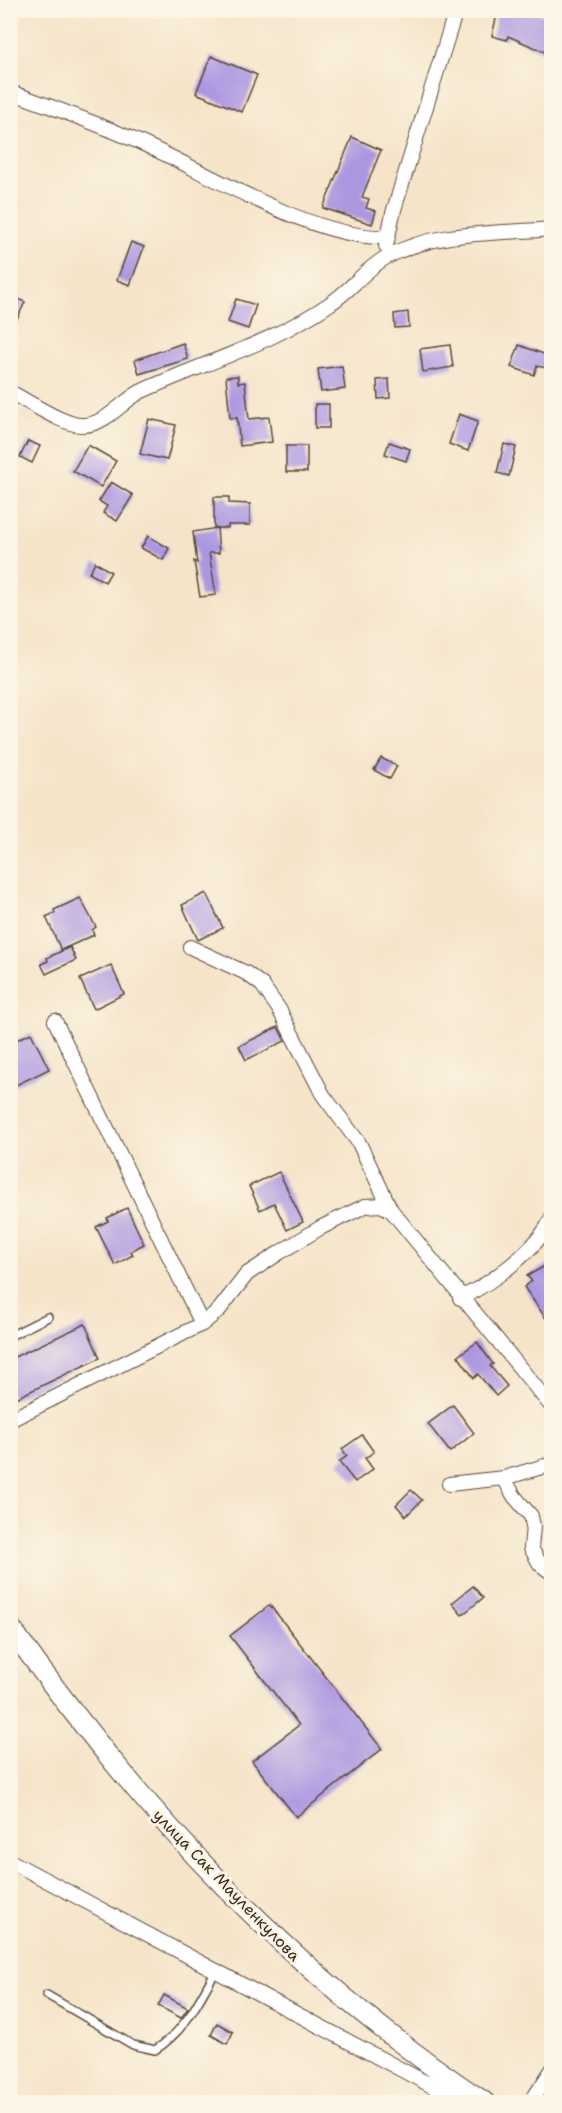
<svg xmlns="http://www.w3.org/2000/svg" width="562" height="2113" viewBox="0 0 562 2113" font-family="'Shantell Sans',sans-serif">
	<rect width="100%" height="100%" fill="#fcf5e5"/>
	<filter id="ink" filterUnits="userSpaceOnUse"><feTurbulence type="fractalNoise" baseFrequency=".0167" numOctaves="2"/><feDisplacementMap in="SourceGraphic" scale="12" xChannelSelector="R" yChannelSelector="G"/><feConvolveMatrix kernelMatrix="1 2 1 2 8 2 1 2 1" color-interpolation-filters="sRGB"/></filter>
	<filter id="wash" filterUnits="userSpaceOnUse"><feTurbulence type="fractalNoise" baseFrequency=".008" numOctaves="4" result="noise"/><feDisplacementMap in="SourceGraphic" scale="24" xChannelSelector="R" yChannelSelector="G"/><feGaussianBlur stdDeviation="1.35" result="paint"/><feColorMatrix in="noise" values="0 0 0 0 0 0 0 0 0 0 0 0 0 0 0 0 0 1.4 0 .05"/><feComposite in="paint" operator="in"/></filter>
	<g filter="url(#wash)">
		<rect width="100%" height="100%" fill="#f5e4c9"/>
		<g id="blocks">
			<g fill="#ac97e1">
				<path d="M498,10H531L552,19V55L508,36L507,40L492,36Z"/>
				<path d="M211,56L257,75L242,112L196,93Z"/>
				<path d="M352,137L381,150L362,197L369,199L366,208L376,211L372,224L323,208Z"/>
				<path d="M131,242L144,247L130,285L117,280Z"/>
				<path d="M10,295L25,302L10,334Z"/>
				<path d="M236,299L256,305L248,329L228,322Z"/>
				<path d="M408,312L409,327L395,328L394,314Z"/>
				<path d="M183,343L188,359L139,374L135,360Z"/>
				<path d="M450,345L453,367L423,372L420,349Z"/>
				<path d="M519,345L552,357V369L537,366L534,375L511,367Z"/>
				<path d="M342,366L345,389L321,392L318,369Z"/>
				<path d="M238,376V383L245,382L249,419L269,417L272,442L240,446L237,418H230L226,377Z"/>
				<path d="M389,379L390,398L378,399L377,380Z"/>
				<rect x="315" y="404" width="14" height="24"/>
				<path d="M459,414L478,421L468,451L449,444Z"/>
				<path d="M149,419L176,425L167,460L140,454Z"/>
				<path d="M28,441L40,446L32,463L20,457Z"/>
				<path d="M389,442L410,449L406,461L385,454Z"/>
				<path d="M504,444L516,447L509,476L497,473Z"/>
				<path d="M88,445L116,461L101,487L73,471Z"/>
				<rect x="286" y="446" width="21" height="26"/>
				<path d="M111,482L133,495L117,521L103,513L107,506L99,501Z"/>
				<path d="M214,497H229V503L250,504V525H228V528H214Z"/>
				<path d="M217,528L219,553H209L216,595L200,597L194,561L197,563L193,532Z"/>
				<path d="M148,536L169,548L163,560L141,548Z"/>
				<path d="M95,562L111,572L105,582L89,573Z"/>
				<path d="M381,758L397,766L390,779L374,770Z"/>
				<path d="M206,893L223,928L198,940L182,905Z"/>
				<path d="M80,898L96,927L92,930L94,935L61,950L46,917L55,913L54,910Z"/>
				<path d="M70,947L76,960L46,974L41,964L48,961L47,958Z"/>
				<path d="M111,965L124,994L94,1009L80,979Z"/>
				<path d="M278,1027L285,1041L246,1060L239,1046Z"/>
				<path d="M31,1033L49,1069L16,1085L10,1075V1043Z"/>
				<path d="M279,1172L303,1222L287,1230L274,1203L260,1210L249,1186Z"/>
				<path d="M127,1208L144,1244L131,1251L133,1255L115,1265L96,1227L108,1221L107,1218Z"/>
				<path d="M552,1262V1327L524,1287L532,1281L527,1276Z"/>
				<path d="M85,1324L100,1358L14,1399L10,1392V1359Z"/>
				<path d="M477,1342L493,1364L490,1366L507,1386L496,1396L478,1374L474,1378L458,1356Z"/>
				<path d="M453,1405L474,1433L450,1452L428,1424Z"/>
				<path d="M362,1435L374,1452L365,1458L373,1469L355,1482L339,1462L347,1456L342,1449Z"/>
				<path d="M411,1490L422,1500L406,1516L396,1505Z"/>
				<path d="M473,1586L483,1598L462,1615L452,1603Z"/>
				<path d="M270,1605L382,1749L296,1817L252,1761L299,1725L230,1636Z"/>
				<path d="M164,1995L188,2008L181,2018L158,2006Z"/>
				<path d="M217,2023L233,2032L227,2044L211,2035Z"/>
			</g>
		</g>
	</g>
	<g filter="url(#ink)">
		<use href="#blocks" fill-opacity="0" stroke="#574638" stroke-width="1.5"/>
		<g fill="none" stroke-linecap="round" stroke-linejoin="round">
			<defs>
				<g id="lane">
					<path d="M10,1336L48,1317"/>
					<path d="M47,1995L133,2045L155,2050C185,2031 199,2001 216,1970"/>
				</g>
				<g id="street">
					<path d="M10,92C58,109 105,126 150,147C215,177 317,240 387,237"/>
					<path d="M386,246L393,213L456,10"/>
					<path d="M10,392C28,401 66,427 84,425C107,424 123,400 142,391C206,362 273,343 331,303C351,290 366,268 387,257C436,230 497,234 552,229"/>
					<path d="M190,947L246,973L262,985L279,1009L323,1095L359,1143L391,1210L552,1407"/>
					<path d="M55,1021L202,1324"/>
					<path d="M460,1298C489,1285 540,1248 552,1217"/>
					<path d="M10,1420L202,1324L219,1310L247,1274L279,1253L320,1228L365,1206L381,1205L391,1210"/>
					<path d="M504,1478L514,1496L531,1516L533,1526L531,1548L540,1564L552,1573"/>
					<path d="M449,1484L504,1478L552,1464"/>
					<path d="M10,1861L462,2102"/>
					<path d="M531,2102L552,2070"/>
				</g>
				<path id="secondary" d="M10,1627C142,1812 293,1976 484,2102"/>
			</defs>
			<use href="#lane" stroke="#574638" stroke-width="10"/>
			<use href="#street" stroke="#574638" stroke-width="16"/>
			<use href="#secondary" stroke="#574638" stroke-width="22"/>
			<use href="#lane" stroke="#fff" stroke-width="7"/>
			<use href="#street" stroke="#fff" stroke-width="14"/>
			<use href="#secondary" stroke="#fff" stroke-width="20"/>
		</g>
	</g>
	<g text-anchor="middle" stroke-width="6" stroke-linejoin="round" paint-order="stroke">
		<g font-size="16" fill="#3b2a1e" stroke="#fcf5e5">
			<text transform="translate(227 1885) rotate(46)" y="6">улица Сак Мауленкулова</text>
		</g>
	</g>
	<rect width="562" height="2113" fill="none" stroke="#fcf5e5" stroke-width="36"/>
</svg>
